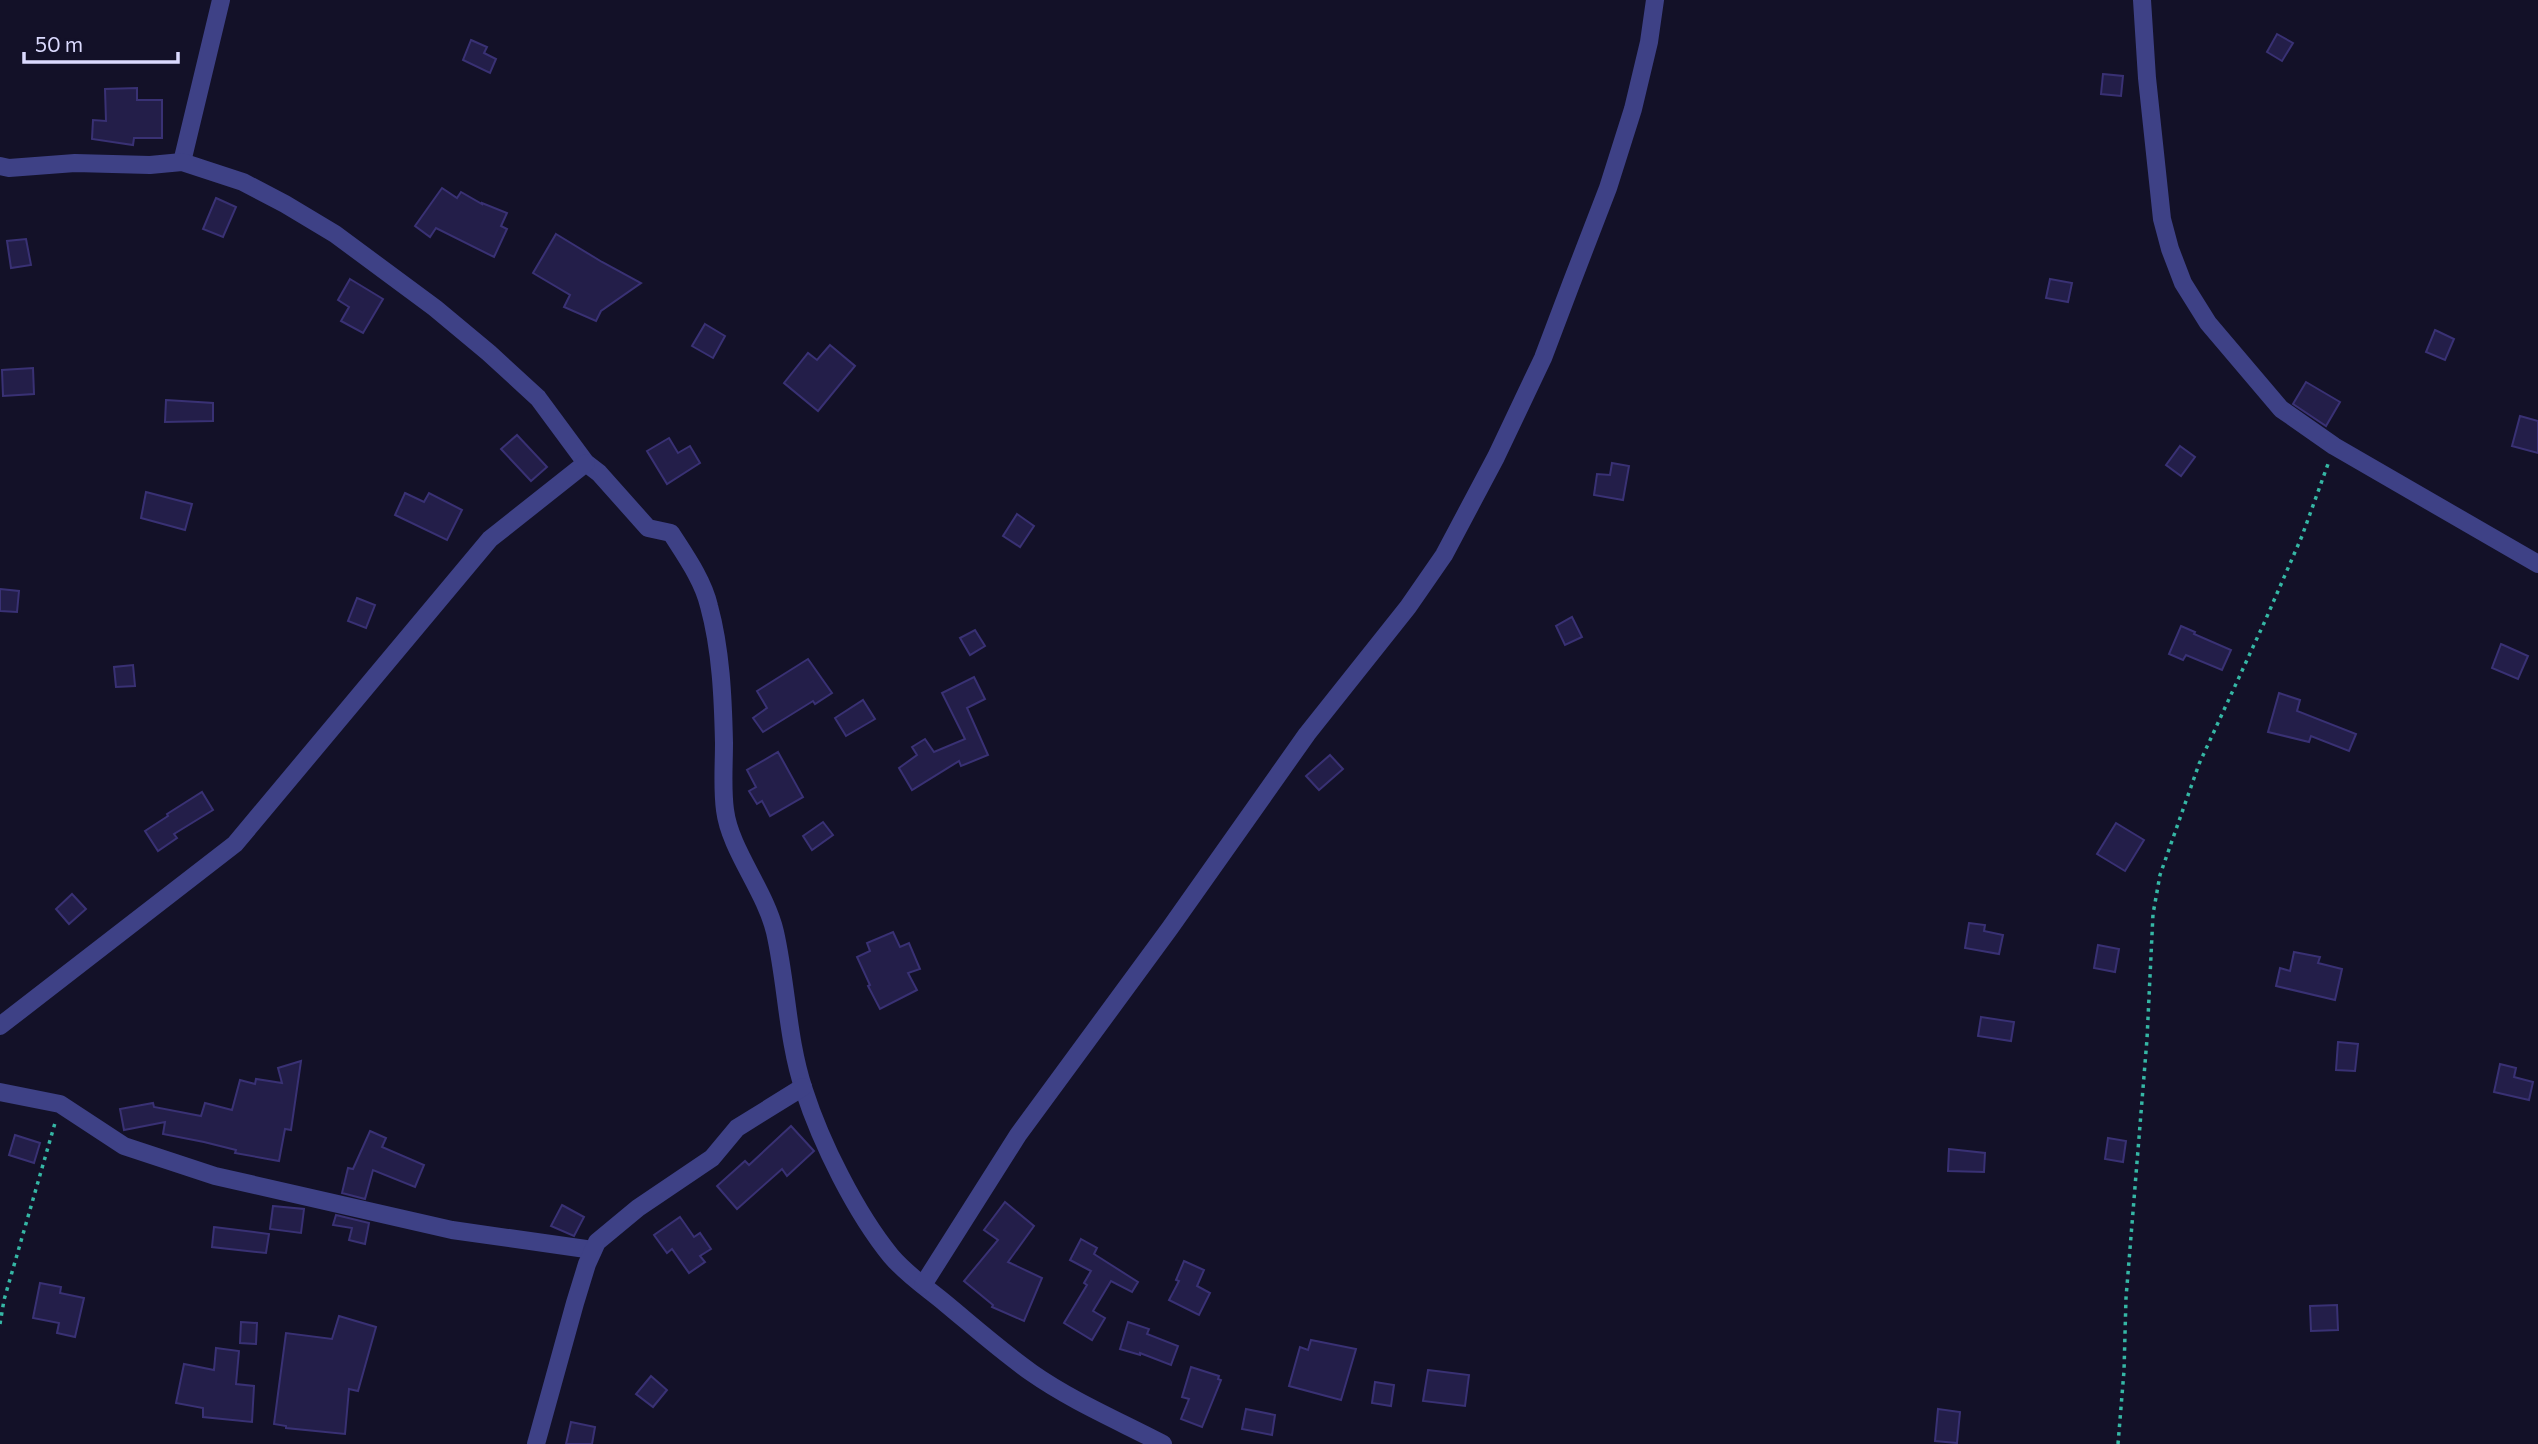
<svg xmlns="http://www.w3.org/2000/svg" width="2538" height="1444" viewBox="0 0 2538 1444" font-family="Commissioner,sans-serif">
	<rect width="100%" height="100%" fill="#131128"/>
	<g fill="#231e49" stroke="#393174" stroke-width="2">
		<path d="M2277,34L2293,43L2282,61L2267,52Z"/>
		<path d="M471,40L487,47L484,53L496,59L490,73L463,60Z"/>
		<path d="M2103,74L2123,76L2121,96L2101,94Z"/>
		<path d="M137,88V100H162V138H134L133,145L92,139L93,120L106,121L105,89Z"/>
		<path d="M442,188L457,198L461,192L482,204V203L507,213L501,226L507,229L494,257L436,228L430,237L415,226Z"/>
		<path d="M216,198L236,207L223,237L203,229Z"/>
		<path d="M556,234L602,262L641,283L601,311L596,321L564,307L570,295L533,273Z"/>
		<path d="M26,239L31,265L11,268L7,241Z"/>
		<path d="M350,279L383,299L363,333L341,321L349,307L338,300Z"/>
		<path d="M2050,279L2072,283L2068,302L2046,298Z"/>
		<path d="M705,324L725,336L713,358L692,346Z"/>
		<path d="M2435,330L2454,339L2445,360L2426,352Z"/>
		<path d="M830,345L855,366L818,411L784,383L808,353L817,360Z"/>
		<path d="M33,368L34,394L3,396L2,370Z"/>
		<path d="M2306,382L2340,402L2326,426L2293,404Z"/>
		<path d="M166,400L213,403V421L165,422Z"/>
		<path d="M2520,416L2538,421V453L2512,446Z"/>
		<path d="M517,435L547,467L531,481L501,449Z"/>
		<path d="M669,438L678,453L690,446L700,463L667,484L647,451Z"/>
		<path d="M2180,446L2195,457L2181,476L2166,465Z"/>
		<path d="M1612,463L1629,466L1623,500L1594,495L1597,474L1610,475Z"/>
		<path d="M146,492L192,504L185,530L141,518Z"/>
		<path d="M405,493L424,502L429,493L462,510L447,540L395,515Z"/>
		<path d="M1017,514L1034,526L1020,547L1003,536Z"/>
		<path d="M0,589L19,591L17,612L0,611Z"/>
		<path d="M357,598L375,605L366,628L348,621Z"/>
		<path d="M1572,617L1582,637L1565,645L1556,626Z"/>
		<path d="M2181,626L2195,632L2194,634L2231,650L2222,670L2186,655L2183,660L2169,654Z"/>
		<path d="M975,630L985,646L970,655L960,638Z"/>
		<path d="M2501,644L2528,656L2518,679L2492,668Z"/>
		<path d="M808,659L832,693L815,704L813,701L763,732L753,718L767,708L757,691Z"/>
		<path d="M133,665L135,686L116,687L114,667Z"/>
		<path d="M974,677L985,699L967,708L988,755L961,766L959,761L912,790L899,768L917,755L912,747L925,739L934,752L965,739L942,693Z"/>
		<path d="M2279,693L2300,700L2297,711L2356,734L2349,751L2311,736L2309,742L2268,732Z"/>
		<path d="M863,700L875,719L846,736L835,718Z"/>
		<path d="M778,752L803,797L770,816L762,801L757,804L749,791L756,787L747,770Z"/>
		<path d="M1330,755L1343,769L1319,790L1306,776Z"/>
		<path d="M202,792L213,810L174,834L177,838L158,851L145,831L168,816L167,814Z"/>
		<path d="M823,822L833,835L812,850L803,836Z"/>
		<path d="M2116,823L2144,840L2125,871L2097,854Z"/>
		<path d="M72,894L86,909L69,924L56,909Z"/>
		<path d="M1969,923L1985,925L1984,931L2003,935L1999,954L1965,948Z"/>
		<path d="M893,932L900,947L909,943L920,969L908,973L917,990L880,1009L868,986L870,985L857,957L870,951L867,943Z"/>
		<path d="M2098,945L2119,949L2115,972L2094,968Z"/>
		<path d="M2294,952L2320,957L2318,963L2342,969L2335,1000L2276,986L2280,968L2290,971Z"/>
		<path d="M1981,1017L2014,1022L2011,1041L1978,1036Z"/>
		<path d="M2338,1042L2358,1044L2355,1071L2336,1070Z"/>
		<path d="M301,1061L291,1130L285,1129L279,1161L235,1153L236,1150L204,1142L163,1134L165,1122L124,1130L120,1109L153,1103L154,1107L201,1116L205,1103L232,1110L240,1080L255,1084L256,1079L282,1083L278,1068Z"/>
		<path d="M2500,1064L2516,1068L2514,1077L2533,1082L2529,1100L2494,1092Z"/>
		<path d="M791,1126L814,1151L787,1176L782,1169L737,1209L717,1186L745,1161L749,1165Z"/>
		<path d="M370,1131L386,1138L382,1147L424,1165L415,1187L373,1170L365,1199L342,1193L348,1168L353,1169Z"/>
		<path d="M15,1135L40,1143L34,1163L9,1155Z"/>
		<path d="M2108,1138L2126,1141L2123,1162L2105,1159Z"/>
		<path d="M1949,1149L1985,1153L1984,1172L1948,1171Z"/>
		<path d="M1005,1202L1034,1226L1008,1262L1042,1278L1024,1321L992,1307L993,1305L964,1281L998,1240L984,1230Z"/>
		<path d="M562,1205L584,1217L574,1236L551,1226Z"/>
		<path d="M273,1206L304,1209L301,1233L270,1229Z"/>
		<path d="M336,1215L369,1223L365,1244L349,1240L352,1228L333,1225Z"/>
		<path d="M680,1217L694,1237L700,1233L711,1249L700,1256L705,1262L689,1273L672,1249L667,1253L654,1235Z"/>
		<path d="M214,1227L269,1234L266,1253L212,1247Z"/>
		<path d="M1081,1239L1097,1248L1094,1254L1138,1282L1132,1292L1111,1281L1093,1311L1105,1318L1092,1340L1064,1323L1087,1285L1084,1283L1091,1271L1070,1260Z"/>
		<path d="M1184,1261L1204,1270L1197,1286L1210,1293L1199,1315L1169,1300L1179,1281L1176,1280Z"/>
		<path d="M40,1283L61,1287L60,1293L84,1298L75,1337L57,1333L59,1323L33,1318Z"/>
		<path d="M2337,1305L2338,1330L2311,1331L2310,1306Z"/>
		<path d="M339,1316L376,1327L358,1391L349,1389L345,1434L286,1428V1426L274,1424L286,1333L332,1339Z"/>
		<path d="M241,1322L257,1323L256,1344L240,1343Z"/>
		<path d="M1128,1322L1149,1329L1147,1334L1178,1346L1171,1365L1140,1353V1355L1120,1349Z"/>
		<path d="M1311,1340L1356,1349L1341,1400L1289,1386L1300,1347L1308,1350Z"/>
		<path d="M216,1348L239,1351L236,1384L254,1386L252,1422L203,1417V1408L176,1403L184,1364L214,1370Z"/>
		<path d="M1191,1367L1219,1376L1218,1379L1221,1380L1202,1427L1181,1419L1189,1399L1182,1397Z"/>
		<path d="M1428,1370L1469,1375L1465,1406L1423,1401Z"/>
		<path d="M651,1376L667,1390L653,1407L636,1394Z"/>
		<path d="M1375,1382L1394,1385L1391,1406L1372,1403Z"/>
		<path d="M1246,1409L1275,1415L1272,1435L1242,1429Z"/>
		<path d="M1938,1409L1960,1412L1957,1443L1935,1441Z"/>
		<path d="M571,1422L595,1427L592,1444H566Z"/>
	</g>
	<g fill="none" stroke-linecap="round" stroke-linejoin="round">
		<g stroke="#35b7a5" stroke-width="3.5" stroke-dasharray="3.5 5" stroke-linecap="butt">
			<path d="M0,1324L4,1300L55,1123"/>
			<path d="M2118,1444L2124,1371L2126,1298L2147,1039L2153,914L2160,875L2199,764L2265,621L2302,536L2328,464"/>
		</g>
		<g stroke="#3e4186" stroke-width="18">
			<path d="M2142,0L2147,78L2162,219L2170,249L2183,283L2208,323L2281,409L2334,446L2538,564"/>
			<path d="M182,162L221,0"/>
			<path d="M0,166L9,168L75,163L150,165L182,162L243,182L285,204L335,234L435,308L489,353L538,398L586,463L599,473L648,528L671,533C685,555 703,580 709,606C721,650 723,698 724,743C724,765 722,788 725,810C730,850 765,890 775,932C787,985 787,1039 804,1090C821,1143 856,1213 891,1256C907,1275 927,1288 945,1303C974,1327 1001,1351 1032,1373C1072,1401 1119,1421 1163,1444"/>
			<path d="M0,1026L235,844L490,539L586,463"/>
			<path d="M0,1092L60,1104L124,1146L215,1176L452,1230L593,1250"/>
			<path d="M923,1285L1018,1135L1170,928L1307,734L1408,607L1444,555L1496,457L1543,358L1571,284L1608,188L1633,109L1649,42L1655,0"/>
			<path d="M536,1444L575,1303L587,1264L597,1242L638,1208L712,1158L737,1128L803,1087"/>
		</g>
	</g>
	<path d="M24 52v10h154v-10" fill="none" stroke="#dbdafe" stroke-width="3.5"/>
	<text x="35" y="52" font-size="21" fill="#dbdafe" stroke="#131128" stroke-width="5" paint-order="stroke">50 m</text>
</svg>
